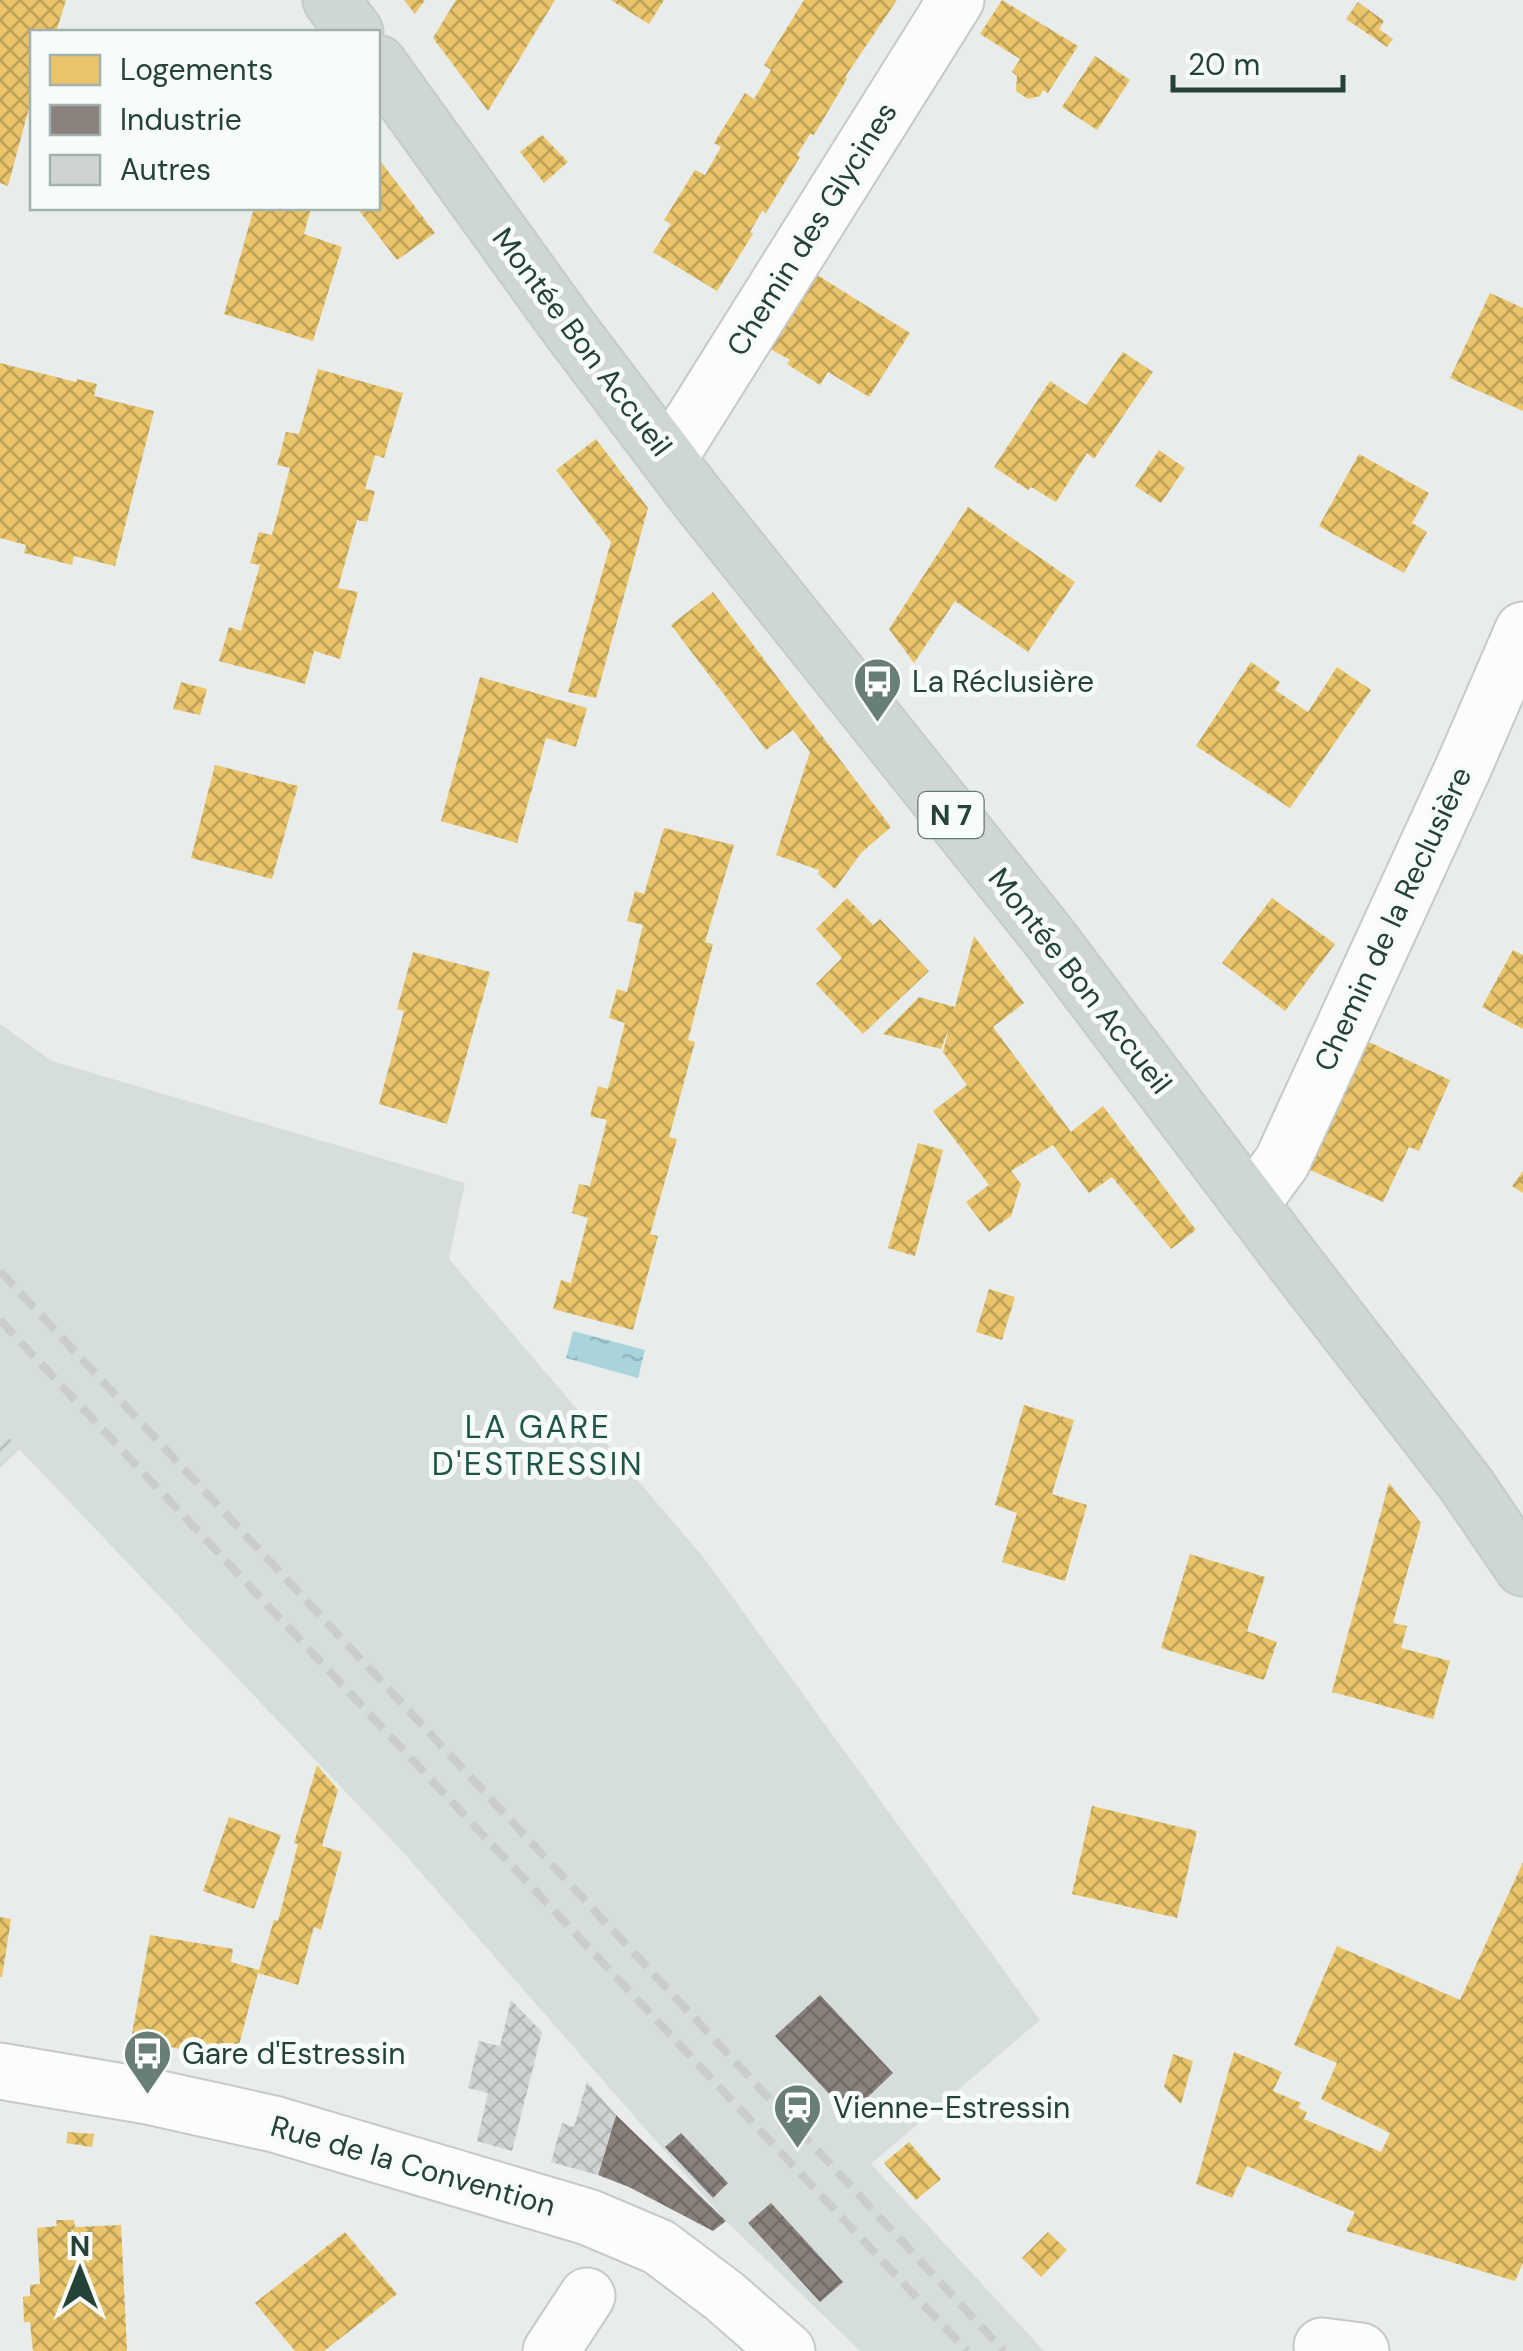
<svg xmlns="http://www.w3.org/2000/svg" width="1523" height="2351" viewBox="0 0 1523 2351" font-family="'DM Sans',sans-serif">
	<defs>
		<pattern id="industrial-furrows" width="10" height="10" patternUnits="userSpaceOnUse" patternTransform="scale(2.5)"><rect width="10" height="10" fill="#d6dedb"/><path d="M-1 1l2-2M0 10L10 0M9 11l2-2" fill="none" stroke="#b8c0bd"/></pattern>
		<pattern id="water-ripples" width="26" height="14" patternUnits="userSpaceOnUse" patternTransform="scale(2.5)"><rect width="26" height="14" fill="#a9d4db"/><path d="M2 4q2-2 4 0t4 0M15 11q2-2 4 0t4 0" fill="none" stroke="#91b7bd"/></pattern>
		<pattern id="homes-cross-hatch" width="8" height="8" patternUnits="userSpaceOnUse" patternTransform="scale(2.5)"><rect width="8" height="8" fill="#e9c46a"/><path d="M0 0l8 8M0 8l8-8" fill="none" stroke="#bda158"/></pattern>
		<pattern id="industry-cross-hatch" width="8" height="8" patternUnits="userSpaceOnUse" patternTransform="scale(2.5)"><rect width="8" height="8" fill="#8a817c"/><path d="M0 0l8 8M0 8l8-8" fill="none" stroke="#716b67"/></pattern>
		<pattern id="building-cross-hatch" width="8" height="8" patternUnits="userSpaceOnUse" patternTransform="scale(2.5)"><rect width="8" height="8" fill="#cfd4d2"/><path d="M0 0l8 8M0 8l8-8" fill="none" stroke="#b2b7b5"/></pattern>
	</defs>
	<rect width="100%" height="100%" fill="#e8edeb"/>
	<path fill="#d6dedb" d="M0,1024L52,1061L465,1183L449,1259L704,1558L1040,2020L871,2164L1044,2351H860L726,2221L401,1850L0,1429Z"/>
	<path fill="url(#industrial-furrows)" d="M0,1429L20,1449L0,1468Z"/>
	<path fill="url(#water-ripples)" d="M573,1331L645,1350L638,1378L566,1358Z"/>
	<g fill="url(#homes-cross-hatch)">
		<path d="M0,0H66L56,32H32V97L8,186L0,183Z"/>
		<path d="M404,0H425L415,14Z"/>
		<path d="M456,0H555L488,111L433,38Z"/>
		<path d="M611,0H664L649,24Z"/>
		<path d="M804,0H897L845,77L847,79L814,135L810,134L797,155L800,157L766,213L762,211L750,232L753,234L717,291L653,252L671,224L664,220L695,170L705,175L721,147L714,143L745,93L754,99L771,70L764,65Z"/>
		<path d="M1002,0L1078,46L1048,93L1043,90L1040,96L1028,99L1016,91L1017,76L1012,72L1020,59L980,34Z"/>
		<path d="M1358,2L1384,21L1379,29L1393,39L1387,47L1346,19Z"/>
		<path d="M1095,56L1130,80L1097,130L1062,107Z"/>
		<path d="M542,135L568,162L544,183L520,152Z"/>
		<path d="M378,158L435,233L397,260L357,208H378Z"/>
		<path d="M254,208H311L304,234L342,247L313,341L224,314Z"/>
		<path d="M806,268L910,333L869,397L828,372L820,385L787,364L790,360L758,342Z"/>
		<path d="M1490,293L1523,308V411L1450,378Z"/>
		<path d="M1123,352L1153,372L1094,459L1087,453L1056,502L1031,487L1028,490L994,467L1050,381L1086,405Z"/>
		<path d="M0,363L76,382L77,379L97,384L94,396L154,411L115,566L74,556L72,565L24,553L26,545L0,538Z"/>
		<path d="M318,369L403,393L384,458L375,455L365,489L375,491L367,522L357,520L338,588L358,592L340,659L314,651L305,684L219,661L229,627L241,631L260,565L250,563L259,532L272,535L290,468L277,465L286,432L299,434Z"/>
		<path d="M596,439L648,508L596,698L568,692L611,542L556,470Z"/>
		<path d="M1159,450L1185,468L1161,503L1135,486Z"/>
		<path d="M1359,454L1429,493L1412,523L1427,532L1404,573L1319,526Z"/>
		<path d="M968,507L1075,582L1028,652L955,601L914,663L889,629Z"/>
		<path d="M713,592L891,827L861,853L835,889L818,874L819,870L776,855L810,752L793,730L766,750L671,625Z"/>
		<path d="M1251,662L1280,682L1275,690L1308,712L1337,667L1371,690L1290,808L1196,746Z"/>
		<path d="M480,677L587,708L576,747L546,738L517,843L441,821Z"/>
		<path d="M181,682L207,689L200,715L173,709Z"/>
		<path d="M215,765L298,786L272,879L191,858Z"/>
		<path d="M664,828L734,845L705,942L713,944L688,1040L695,1042L669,1137L677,1139L650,1234L658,1236L633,1330L553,1309L561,1280L571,1283L588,1218L572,1213L579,1184L590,1186L607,1120L590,1116L598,1086L608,1089L625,1023L609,1018L617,989L627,992L643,925L627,921L635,891L644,894Z"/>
		<path d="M847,898L873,925L880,919L929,971L863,1034L816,984L842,958L816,929Z"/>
		<path d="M1272,898L1335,944L1285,1011L1222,963Z"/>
		<path d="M974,936L1024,1003L993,1027L1071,1132L1103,1106L1196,1230L1171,1249L1112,1177L1089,1193L1053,1145L1011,1171L1021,1184L1011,1216L989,1232L966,1202L989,1185L933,1111L967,1085L943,1052L949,1028L941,1049L883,1034L919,997L955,1007Z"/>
		<path d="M1513,950L1523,955V1029L1482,1007Z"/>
		<path d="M413,952L490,972L447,1124L379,1104L404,1011L397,1009Z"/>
		<path d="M1367,1041L1450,1080L1419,1151L1409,1147L1383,1202L1310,1170Z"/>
		<path d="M918,1143L943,1150L915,1256L888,1248Z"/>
		<path d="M1523,1171V1193L1512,1186Z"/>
		<path d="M989,1289L1015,1297L1002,1340L976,1332Z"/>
		<path d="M1024,1405L1074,1420L1052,1494L1087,1505L1065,1581L1002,1562L1017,1513L995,1505Z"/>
		<path d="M1389,1483L1421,1523L1393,1623L1407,1626L1401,1648L1450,1661L1433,1719L1332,1692Z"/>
		<path d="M1190,1554L1265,1577L1247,1631L1277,1642L1264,1680L1161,1648Z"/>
		<path d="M317,1765L338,1790L322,1846L342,1852L321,1930L314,1927L298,1985L258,1973L235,2060L131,2039L150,1935L233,1949L231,1962L259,1970L274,1920L278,1921L298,1844L294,1843Z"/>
		<path d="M1092,1806L1197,1831L1177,1918L1072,1894Z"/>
		<path d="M229,1817L281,1835L254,1909L203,1891Z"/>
		<path d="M1523,1862V2263L1515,2281L1346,2231L1355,2212L1247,2166L1232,2198L1196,2184L1234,2052L1282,2072L1273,2091L1301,2103L1298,2108L1307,2112L1304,2119L1381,2152L1390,2133L1321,2099L1337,2063L1294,2045L1337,1946L1460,2000Z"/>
		<path d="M0,1917L11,1919L2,1977H0Z"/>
		<path d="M1173,2054L1193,2061L1181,2104L1164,2087Z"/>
		<path d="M68,2132L94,2134L92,2147L66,2143Z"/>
		<path d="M909,2142L941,2179L916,2200L884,2163Z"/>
		<path d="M56,2220H74L75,2227L121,2225L127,2351H33L30,2322H24L23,2297L30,2296V2285L40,2284L37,2228L57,2226Z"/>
		<path d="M345,2232L397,2294L324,2351H295L255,2303Z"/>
		<path d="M1048,2232L1067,2250L1041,2277L1022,2258Z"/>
	</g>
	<g fill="url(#industry-cross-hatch)">
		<path d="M820,1995L893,2073L849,2115L775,2036Z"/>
		<path d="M616,2115L726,2221L713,2231L629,2187L598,2175Z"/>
		<path d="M681,2133L728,2183L713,2198L665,2147Z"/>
		<path d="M771,2203L843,2282L820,2302L748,2223Z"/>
	</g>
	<g fill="url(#building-cross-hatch)">
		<path d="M511,2000L542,2032L512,2151L477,2141L488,2093L468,2088L479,2041L500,2046Z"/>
		<path d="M587,2082L616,2115L598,2175L551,2162L562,2123L574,2127Z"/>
	</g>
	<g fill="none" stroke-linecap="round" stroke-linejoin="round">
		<defs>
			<g id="minor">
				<path d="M669,458L956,0"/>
				<path d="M1252,1203L1282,1162L1464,766L1523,630"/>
				<path d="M0,2071L147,2096L274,2124L588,2217L659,2247L724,2296L787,2351"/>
				<path d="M1322,2346L1361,2351"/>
				<path d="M551,2351L587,2296"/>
			</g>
			<g id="major">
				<path d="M331,0L355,32"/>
				<path d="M378,63L566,324L696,496L1048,936L1294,1262L1465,1483L1523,1568"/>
			</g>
		</defs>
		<use href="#minor" stroke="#c5cac8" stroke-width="59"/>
		<use href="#major" stroke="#c3ccc9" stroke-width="59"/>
		<use href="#minor" stroke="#fcfcfc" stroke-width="55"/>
		<use href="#major" stroke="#cfd7d5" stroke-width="55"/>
		<g stroke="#c9cdcc" stroke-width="8" stroke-dasharray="20 10" stroke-linecap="butt">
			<path d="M0,1271L1004,2351"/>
			<path d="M0,1320L967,2351"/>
		</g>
	</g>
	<defs>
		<symbol id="bus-pin" viewBox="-11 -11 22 30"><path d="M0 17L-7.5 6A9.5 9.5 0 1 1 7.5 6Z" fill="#697e78" stroke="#f7fbf9"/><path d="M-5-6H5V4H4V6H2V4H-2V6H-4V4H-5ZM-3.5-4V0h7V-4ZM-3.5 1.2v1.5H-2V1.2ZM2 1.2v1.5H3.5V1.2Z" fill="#fff"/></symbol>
		<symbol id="station-pin" viewBox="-11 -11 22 30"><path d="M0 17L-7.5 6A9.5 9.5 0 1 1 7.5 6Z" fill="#697e78" stroke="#f7fbf9"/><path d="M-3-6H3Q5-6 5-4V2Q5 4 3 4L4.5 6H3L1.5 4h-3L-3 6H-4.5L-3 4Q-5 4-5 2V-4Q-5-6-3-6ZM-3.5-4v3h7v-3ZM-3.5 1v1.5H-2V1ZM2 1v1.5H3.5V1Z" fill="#fff"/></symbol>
	</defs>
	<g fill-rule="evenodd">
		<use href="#bus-pin" x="850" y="654" width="55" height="75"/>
		<use href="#bus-pin" x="120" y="2026" width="55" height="75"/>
		<use href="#station-pin" x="770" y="2080" width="55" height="75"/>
	</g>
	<g text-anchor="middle" stroke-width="10" stroke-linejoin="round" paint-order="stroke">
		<rect fill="#f7fbf9" stroke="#637a73" stroke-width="2.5" x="918.5" y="792" width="65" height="46" rx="8"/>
		<g font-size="28" font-weight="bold" fill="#24423a">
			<text x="951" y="825">N 7</text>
		</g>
		<g font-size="30" fill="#24423a" stroke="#f7fbf9">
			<text transform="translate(812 229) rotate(-58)" y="10">Chemin des Glycines</text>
			<text transform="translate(582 342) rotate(53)" y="10">Montée Bon Accueil</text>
			<text transform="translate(1393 919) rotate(-65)" y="10">Chemin de la Reclusière</text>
			<text transform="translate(1080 981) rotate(52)" y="10">Montée Bon Accueil</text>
			<text transform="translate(413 2166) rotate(16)" y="10">Rue de la Convention</text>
		</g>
		<g font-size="30" fill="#24423a" stroke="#f7fbf9" text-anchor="start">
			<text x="912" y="692">La Réclusière</text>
			<text x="182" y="2064">Gare d'Estressin</text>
			<text x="833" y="2118">Vienne-Estressin</text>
		</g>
		<g font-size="32" letter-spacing="2.5" fill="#1f5548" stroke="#f7fbf9">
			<text x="538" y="1438">LA GARE<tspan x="538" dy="37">D'ESTRESSIN</tspan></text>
		</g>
	</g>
	<rect x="30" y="30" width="350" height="180" fill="#f7fbf9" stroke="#a3b1ad" stroke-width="2.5"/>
	<rect x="50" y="55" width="50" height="30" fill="#e9c46a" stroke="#a3b1ad" stroke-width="2.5"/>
	<text x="120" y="80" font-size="30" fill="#24423a">Logements</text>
	<rect x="50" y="105" width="50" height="30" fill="#8a817c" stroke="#a3b1ad" stroke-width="2.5"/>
	<text x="120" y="130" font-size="30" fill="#24423a">Industrie</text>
	<rect x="50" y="155" width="50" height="30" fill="#cfd4d2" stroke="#a3b1ad" stroke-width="2.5"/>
	<text x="120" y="180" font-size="30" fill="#24423a">Autres</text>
	<g transform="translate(80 2271)" stroke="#f7fbf9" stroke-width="8" paint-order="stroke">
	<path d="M0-8L18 38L0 25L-18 38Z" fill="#24423a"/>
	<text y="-15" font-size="28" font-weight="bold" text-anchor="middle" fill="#24423a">N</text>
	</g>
	<path d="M1173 75v15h170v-15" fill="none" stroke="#24423a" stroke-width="5"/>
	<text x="1188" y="75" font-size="30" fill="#24423a" stroke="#f7fbf9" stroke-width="8" paint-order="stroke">20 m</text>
</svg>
